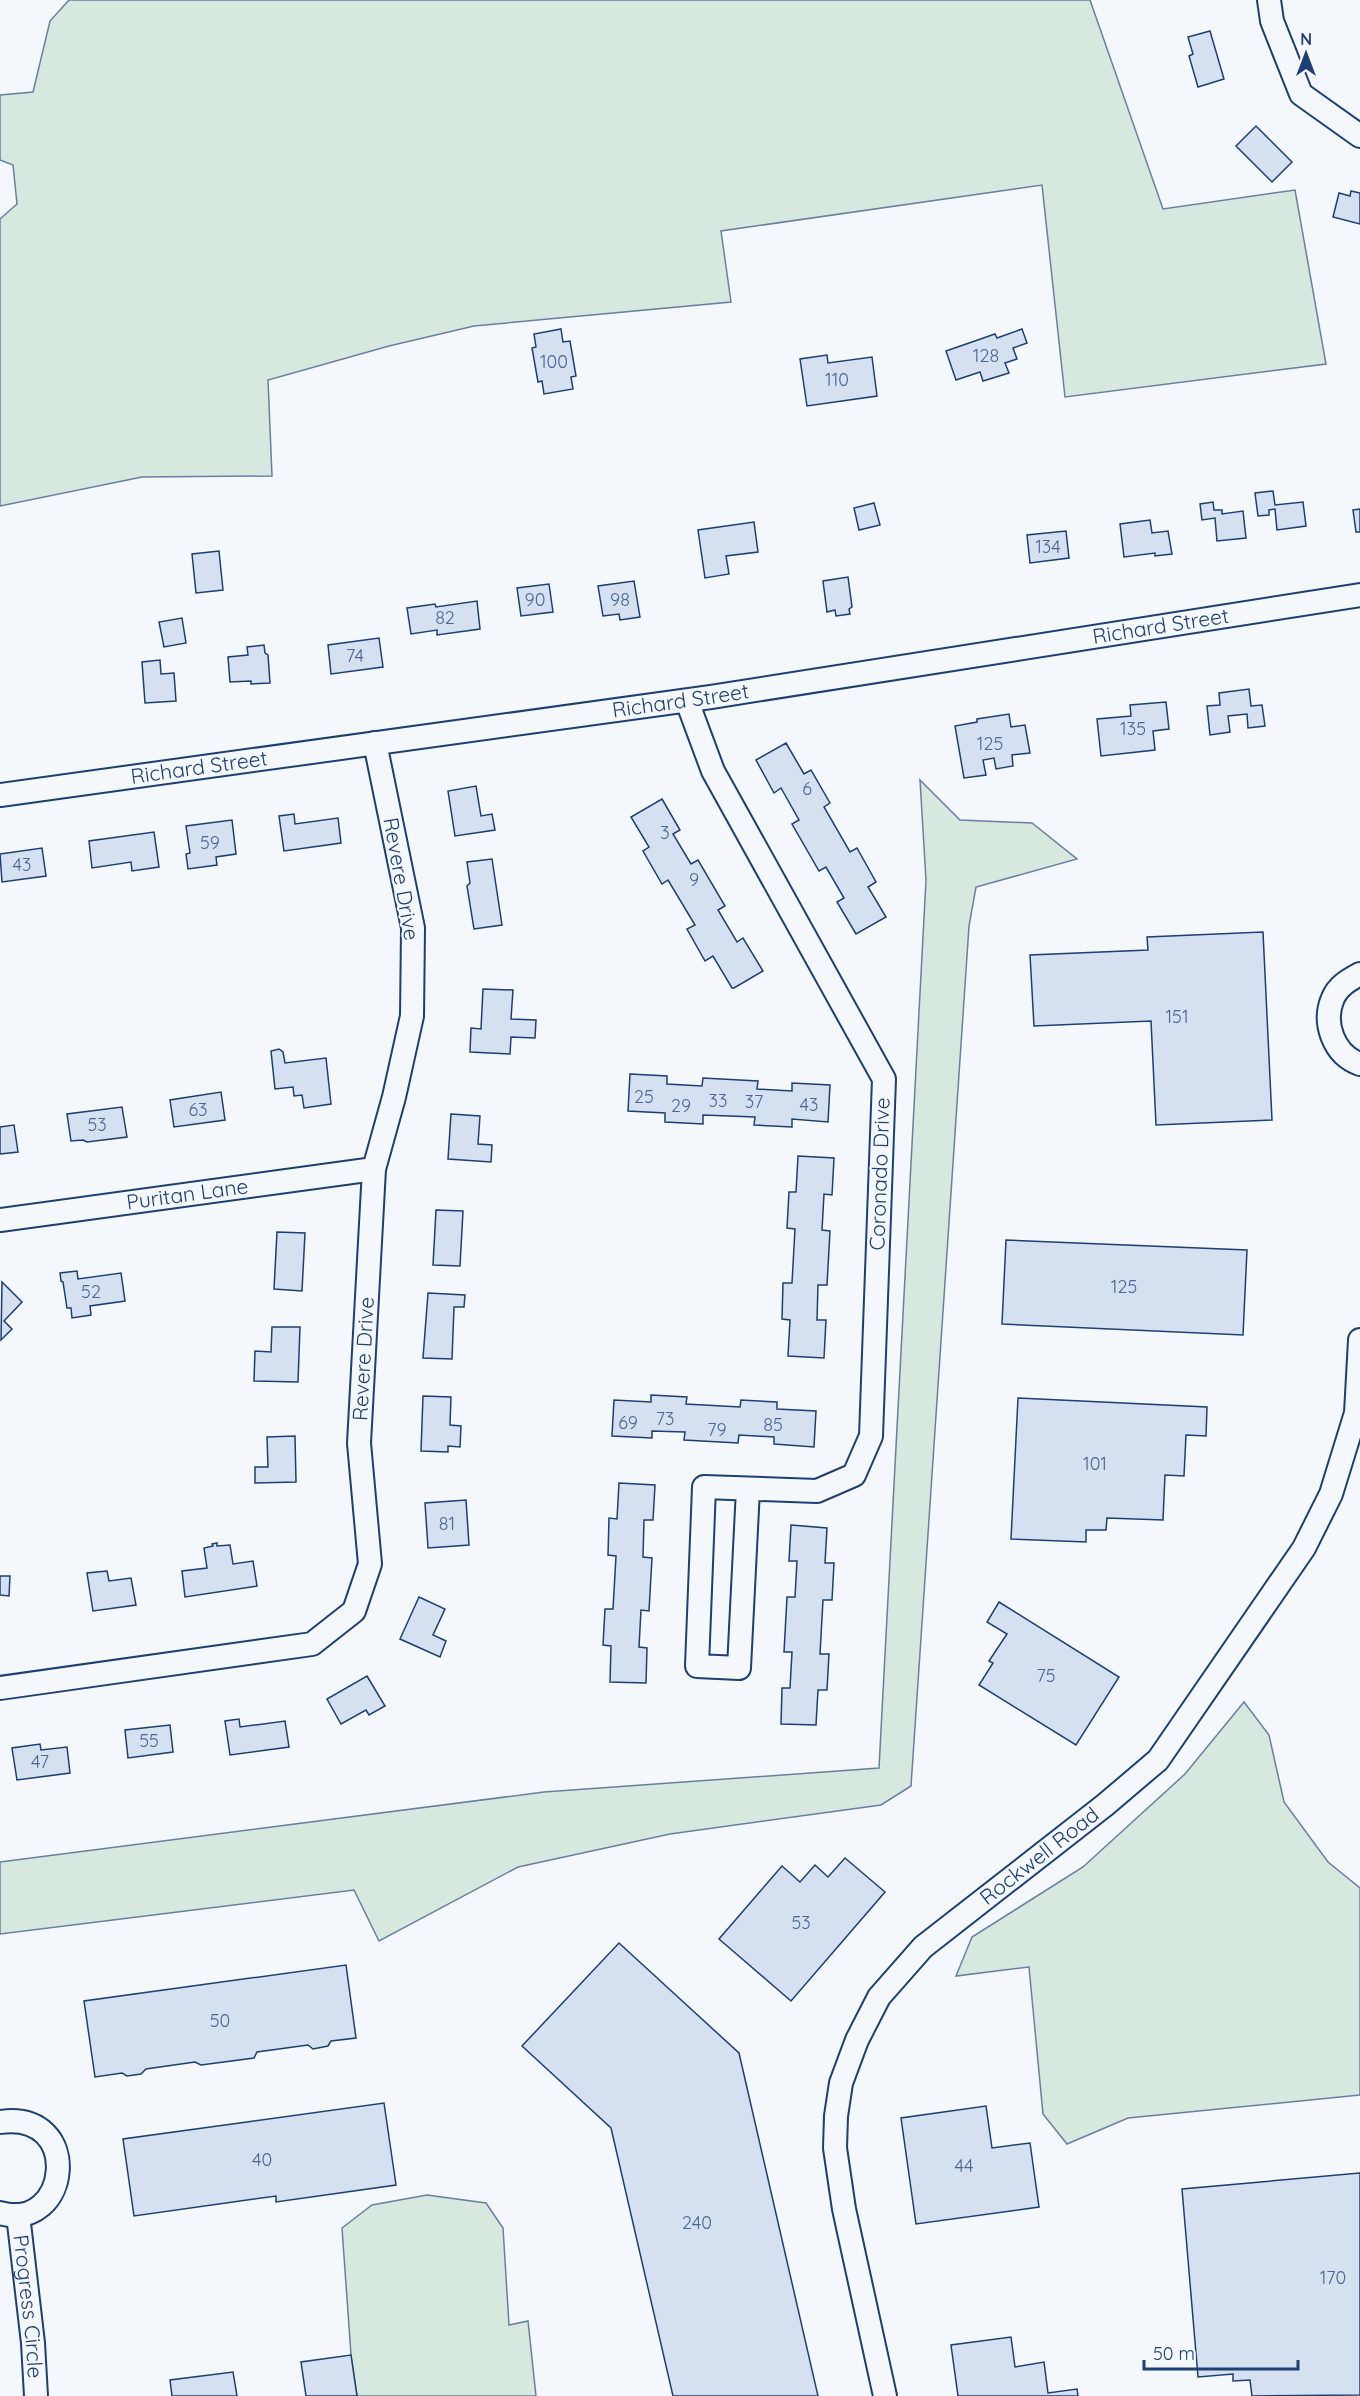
<svg xmlns="http://www.w3.org/2000/svg" width="1360" height="2396" viewBox="0 0 1360 2396" font-family="Quicksand,sans-serif">
	<rect width="100%" height="100%" fill="#f4f7fb"/>
	<g fill="#d7e8df" stroke="#687fa3" stroke-width="1.5">
		<path d="M69,0H1090L1163,209L1295,190L1326,364L1065,397L1042,185L721,231L731,302L474,326L389,346L268,380L272,476L142,477L0,506V219L17,204L13,165L0,160V95L33,92L50,21Z"/>
		<path d="M920,780L960,820L1032,823L1077,859L976,887L969,926L911,1786L881,1805L670,1834L518,1867L379,1941L354,1890L0,1934V1862L544,1792L879,1768L926,880Z"/>
		<path d="M1244,1702L1269,1735L1284,1802L1328,1862L1360,1888V2095L1128,2118L1067,2144L1043,2114L1029,1967L956,1976L972,1937L1083,1867L1185,1774Z"/>
		<path d="M427,2195L486,2203L503,2228L509,2325L528,2321L536,2396H357L351,2355L342,2228L372,2205Z"/>
	</g>
	<g fill="#d5e0f0" stroke="#1d3f73" stroke-width="1.5">
		<path d="M1210,31L1224,79L1198,87L1189,56L1193,54L1188,37Z"/>
		<path d="M1256,126L1292,162L1272,182L1236,146Z"/>
		<path d="M1351,191L1360,193V224L1333,217L1339,193L1350,196Z"/>
		<path d="M561,329L563,342L570,341L576,376L571,377L573,389L544,394L542,381L538,382L532,348L536,347L534,334Z"/>
		<path d="M1022,329L1027,343L1013,348L1017,359L1005,363L1009,373L983,381L980,372L956,380L946,351L995,334L997,338Z"/>
		<path d="M827,355L828,363L872,357L877,396L807,406L800,359Z"/>
		<path d="M1273,491L1275,505L1303,502L1306,526L1277,530L1275,509L1269,510V515L1258,516L1255,493Z"/>
		<path d="M1213,502L1214,510H1222V514L1243,511L1246,538L1217,541L1215,518L1202,520L1200,504Z"/>
		<path d="M874,503L880,525L859,530L854,508Z"/>
		<path d="M1360,509V532H1356L1353,510Z"/>
		<path d="M1150,520L1152,533L1168,531L1172,554L1155,556V553L1124,557L1120,524Z"/>
		<path d="M754,522L758,552L726,556L729,574L705,578L698,530Z"/>
		<path d="M1066,531L1069,558L1030,563L1027,535Z"/>
		<path d="M219,551L223,590L196,593L192,554Z"/>
		<path d="M848,577L852,607L849,609L850,614L836,616L835,610L827,612L823,581Z"/>
		<path d="M634,581L640,617L620,620L619,614L603,616L598,586Z"/>
		<path d="M549,584L553,612L521,616L517,588Z"/>
		<path d="M477,601L480,629L437,635V630L411,634L407,608L435,604L436,607Z"/>
		<path d="M182,618L186,643L164,647L159,622Z"/>
		<path d="M379,638L383,667L331,674L328,645Z"/>
		<path d="M264,645L265,653L268,655L270,683L251,684V681L230,682L228,657L248,655L247,647Z"/>
		<path d="M160,660L161,674L174,673L176,701L145,703L142,662Z"/>
		<path d="M1249,689L1251,706L1262,705L1265,726L1248,728L1247,714L1228,716L1230,732L1210,735L1207,706L1220,705L1219,693Z"/>
		<path d="M1166,702L1169,729L1153,731L1155,750L1101,756L1097,719L1131,716L1130,705Z"/>
		<path d="M1009,714L1011,727L1025,725L1030,753L1012,755L1013,766L996,769L994,758L983,760L986,775L964,778L955,726L977,722V719Z"/>
		<path d="M786,743L804,774L811,770L830,803L824,807L850,852L857,848L876,882L868,887L886,917L856,934L837,902L844,898L826,867L819,871L792,824L799,820L781,788L774,793L756,760Z"/>
		<path d="M476,786L481,816L492,814L495,830L455,836L448,791Z"/>
		<path d="M662,799L680,830L673,834L691,864L698,860L725,906L718,910L737,942L743,938L763,971L734,988H732L713,956L705,961L687,929L695,925L668,880L662,884L643,851L649,847L631,817Z"/>
		<path d="M294,814L295,824L338,818L341,843L284,851L279,816Z"/>
		<path d="M232,820L236,854L216,857L217,865L188,869L186,854L190,853L186,826Z"/>
		<path d="M154,832L159,867L132,871L131,862L92,868L89,841Z"/>
		<path d="M42,848L46,876L2,882L0,854Z"/>
		<path d="M492,859L502,925L474,929L467,886L470,883L467,862Z"/>
		<path d="M1263,932L1272,1120L1156,1125L1151,1021L1034,1026L1030,955L1148,950L1147,937Z"/>
		<path d="M483,989L513,990L511,1019L536,1020L535,1038L511,1037L510,1054L470,1052L471,1028L481,1029Z"/>
		<path d="M279,1049L283,1052L285,1063L326,1058L331,1104L304,1108L302,1095L294,1096L293,1087L275,1089L271,1051Z"/>
		<path d="M630,1074L667,1076V1084L702,1086L703,1078L758,1081L757,1089L792,1091V1083L830,1085L828,1122L792,1119V1127L754,1125L755,1117L703,1115V1124L665,1122V1113L628,1111Z"/>
		<path d="M221,1092L225,1120L174,1127L170,1100Z"/>
		<path d="M122,1107L127,1137L87,1142L83,1140L71,1141L67,1114Z"/>
		<path d="M451,1114L480,1116L478,1144L492,1145L491,1162L448,1159Z"/>
		<path d="M14,1125L18,1152L0,1154V1127Z"/>
		<path d="M798,1156L834,1158L832,1195L824,1194L822,1230L830,1231L827,1285H818L817,1320H826L824,1358L788,1356L790,1320L782,1319L783,1283H792L795,1229L787,1228L789,1192H796Z"/>
		<path d="M436,1210L463,1211L460,1266L433,1265Z"/>
		<path d="M277,1232L305,1233L302,1291L274,1289Z"/>
		<path d="M1006,1240L1247,1250L1243,1335L1002,1324Z"/>
		<path d="M77,1271L78,1279L121,1273L125,1301L90,1306L91,1315L72,1318L71,1308H67L63,1282L61,1281L60,1273Z"/>
		<path d="M2,1282L22,1302L4,1321L12,1329L1,1340Z"/>
		<path d="M428,1293L465,1295L464,1307H454L452,1359L423,1358Z"/>
		<path d="M272,1327H300L298,1382L254,1381L255,1351L271,1352Z"/>
		<path d="M651,1395L687,1397L686,1404L740,1407L741,1400L777,1402V1409L816,1411L814,1447L774,1444V1437L739,1435L738,1443L684,1440L685,1432L652,1431V1438L612,1436L614,1400L651,1402Z"/>
		<path d="M423,1396L451,1397L450,1425L461,1426L460,1447L448,1446V1452L421,1451Z"/>
		<path d="M1018,1398L1207,1407L1206,1436L1186,1435L1184,1476L1165,1475L1163,1520L1107,1518L1106,1530H1086V1542L1011,1539Z"/>
		<path d="M295,1436L296,1482L255,1483V1467H268L267,1437Z"/>
		<path d="M619,1483L655,1485L653,1520H644L643,1557L652,1558L649,1611L641,1610L639,1647L647,1648L646,1683L610,1682L611,1646L603,1645L605,1609H613L616,1556L608,1555L609,1518L617,1519Z"/>
		<path d="M466,1500L469,1545L428,1548L425,1503Z"/>
		<path d="M791,1525L827,1528L825,1563H834L832,1600H823L820,1654H829L827,1690H818L816,1725L781,1724L782,1688H790L792,1652H784L787,1597H795L797,1561H789Z"/>
		<path d="M217,1543V1546L230,1545L233,1564L253,1561L257,1586L185,1597L182,1571L207,1568L204,1548L213,1546L212,1544Z"/>
		<path d="M107,1571L109,1581L131,1578L136,1605L93,1611L87,1573Z"/>
		<path d="M0,1576H10L9,1596L0,1595Z"/>
		<path d="M419,1597L445,1609L433,1635L446,1641L440,1657L400,1639Z"/>
		<path d="M999,1602L1119,1677L1076,1745L979,1685L993,1663L989,1661L1007,1634L987,1622Z"/>
		<path d="M367,1676L385,1706L369,1715L366,1710L341,1724L327,1699Z"/>
		<path d="M239,1719L240,1727L285,1721L289,1747L230,1755L225,1721Z"/>
		<path d="M170,1725L173,1752L128,1758L125,1730Z"/>
		<path d="M40,1744L41,1750L67,1747L70,1773L17,1780L12,1748Z"/>
		<path d="M845,1858L885,1892L791,2001L719,1939L782,1866L800,1882L815,1865L828,1877Z"/>
		<path d="M619,1943L739,2053L818,2396H673L611,2128L522,2046Z"/>
		<path d="M346,1965L356,2038L331,2041L328,2046L313,2049L308,2045L257,2052L254,2058L201,2065L195,2062L146,2069L141,2074L127,2076L122,2073L95,2077L84,2001Z"/>
		<path d="M384,2103L396,2185L276,2202V2196L134,2216L123,2139Z"/>
		<path d="M986,2106L992,2148L1030,2143L1039,2207L916,2224L901,2118Z"/>
		<path d="M1360,2173V2395L1252,2396L1250,2380L1233,2381V2374L1198,2377L1182,2189Z"/>
		<path d="M1011,2337L1015,2367L1044,2362L1048,2393L1077,2389L1078,2396H958L951,2345Z"/>
		<path d="M351,2355L357,2396H306L301,2362Z"/>
		<path d="M233,2372L237,2396H172L170,2380Z"/>
	</g>
	<g fill="none" stroke-linecap="round" stroke-linejoin="round">
		<defs>
			<g id="minor">
				<path d="M1269,0L1272,21L1301,94L1360,136"/>
				<path d="M687,701L713,771L884,1079L871,1436L854,1475L817,1491L704,1487L697,1666L739,1668L748,1489"/>
				<path id="s1" d="M0,795L711,697L1360,595"/>
				<path d="M1360,974C1349,980 1338,986 1333,998C1322,1023 1334,1055 1360,1064"/>
				<path id="s2" d="M0,1220L374,1169"/>
				<path id="s3" d="M0,1688L312,1644L354,1611L370,1564L359,1443L374,1169L394,1097L412,1016L413,928L375,743"/>
				<path d="M0,2122C84,2110 70,2233 0,2213"/>
				<path id="s4" d="M18,2215L33,2343L36,2396"/>
				<path id="s5" d="M885,2396L844,2209L835,2148L836,2116L841,2083L857,2040L879,1997L923,1947L1105,1805L1158,1760L1304,1548L1331,1494L1356,1413L1360,1340"/>
			</g>
		</defs>
		<use href="#minor" stroke="#1d3f73" stroke-width="26"/>
		<use href="#minor" stroke="#f4f7fb" stroke-width="22"/>
	</g>
	<g text-anchor="middle" stroke-width="4.5" stroke-linejoin="round" paint-order="stroke">
		<g font-size="18" fill="#4b6792">
			<text x="986" y="362">128</text>
			<text x="554" y="368">100</text>
			<text x="837" y="386">110</text>
			<text x="1048" y="553">134</text>
			<text x="535" y="606">90</text>
			<text x="620" y="606">98</text>
			<text x="445" y="624">82</text>
			<text x="355" y="662">74</text>
			<text x="1133" y="735">135</text>
			<text x="990" y="750">125</text>
			<text x="807" y="795">6</text>
			<text x="665" y="839">3</text>
			<text x="210" y="849">59</text>
			<text x="22" y="871">43</text>
			<text x="694" y="886">9</text>
			<text x="1177" y="1023">151</text>
			<text x="644" y="1103">25</text>
			<text x="718" y="1107">33</text>
			<text x="754" y="1108">37</text>
			<text x="809" y="1111">43</text>
			<text x="681" y="1112">29</text>
			<text x="198" y="1116">63</text>
			<text x="97" y="1131">53</text>
			<text x="1124" y="1293">125</text>
			<text x="91" y="1298">52</text>
			<text x="665" y="1425">73</text>
			<text x="628" y="1429">69</text>
			<text x="773" y="1431">85</text>
			<text x="717" y="1436">79</text>
			<text x="1095" y="1470">101</text>
			<text x="447" y="1530">81</text>
			<text x="1046" y="1682">75</text>
			<text x="149" y="1747">55</text>
			<text x="40" y="1768">47</text>
			<text x="801" y="1929">53</text>
			<text x="220" y="2027">50</text>
			<text x="262" y="2166">40</text>
			<text x="964" y="2172">44</text>
			<text x="697" y="2229">240</text>
			<text x="1333" y="2284">170</text>
		</g>
		<g font-size="21" fill="#1d3f73" stroke="#f4f7fb">
			<text dy="7" stroke="none"><textPath href="#s1" startOffset="1173">Richard Street</textPath></text>
			<text dy="7" stroke="none"><textPath href="#s1" startOffset="687">Richard Street</textPath></text>
			<text dy="7" stroke="none"><textPath href="#s1" startOffset="201">Richard Street</textPath></text>
			<text transform="translate(401 879) rotate(80)" y="7">Revere Drive</text>
			<text transform="translate(880 1174) rotate(-88)" y="7">Coronado Drive</text>
			<text dy="7" stroke="none"><textPath href="#s2" startOffset="189">Puritan Lane</textPath></text>
			<text dy="7" stroke="none"><textPath href="#s3" startOffset="624">Revere Drive</textPath></text>
			<text dy="7" stroke="none"><textPath href="#s5" startOffset="627">Rockwell Road</textPath></text>
			<text dy="7" stroke="none"><textPath href="#s4" startOffset="92">Progress Circle</textPath></text>
		</g>
	</g>
	<g transform="translate(1306 54)" stroke="#f4f7fb" stroke-width="4.5" paint-order="stroke">
	<path d="M0-4.5L10 22L0 15L-10 22Z" fill="#1d3f73"/>
	<text y="-9" font-size="16" font-weight="bold" text-anchor="middle" fill="#1d3f73">N</text>
	</g>
	<path d="M1144 2360v9h154v-9" fill="none" stroke="#1d3f73" stroke-width="3"/>
	<text x="1153" y="2360" font-size="18" fill="#1d3f73" stroke="#f4f7fb" stroke-width="4.5" paint-order="stroke">50 m</text>
</svg>
